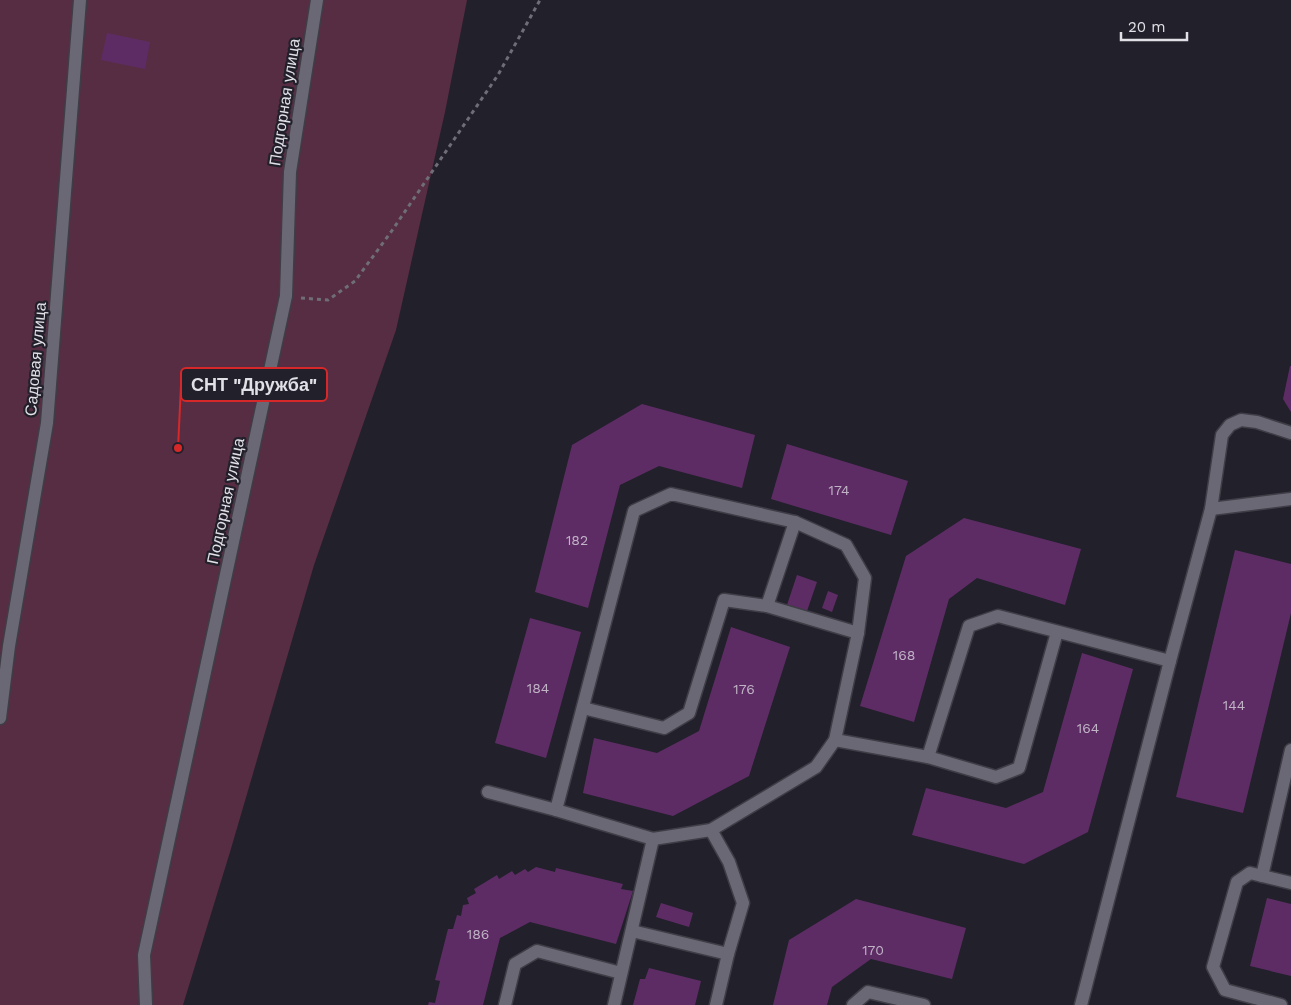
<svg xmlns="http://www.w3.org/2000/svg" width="1291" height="1005" viewBox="0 0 1291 1005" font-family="'Work Sans',sans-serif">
	<rect width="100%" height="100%" fill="#22202b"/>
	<path fill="#572d43" d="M0,0H467L445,112L396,330L314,565L230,852L183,1005H0Z"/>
	<g fill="#5e2c65">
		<path d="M107,33L150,42L145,69L101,60Z"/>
		<path d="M1290,366H1291V412L1283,399Z"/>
		<path d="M642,404L755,435L742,488L659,466L620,485L588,608L535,592L572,445Z"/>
		<path d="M787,444L908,481L891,535L771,499Z"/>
		<path d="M964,518L1081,549L1065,605L977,578L949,599L914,722L860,706L906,556Z"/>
		<path d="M1235,550L1291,564V613L1243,813L1176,797Z"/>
		<path d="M797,575L817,582L807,611L787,605Z"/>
		<path d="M828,591L838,595L832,612L822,608Z"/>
		<path d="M530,618L581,632L546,758L495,743Z"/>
		<path d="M731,627L790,647L749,776L673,816L583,793L594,738L657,753L699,731Z"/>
		<path d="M1082,653L1133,669L1088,832L1024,864L912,835L926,788L1006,808L1043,792Z"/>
		<path d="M536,867L555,872L556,868L623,884L621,889L633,891L616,944L530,922L500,938L483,1005H428L429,1002L435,1003L440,981L435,980L448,929H453L457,915L461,916L463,905L469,904L467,898L476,893L474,889L497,875L499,879L512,871L515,875L525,869L528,872Z"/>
		<path d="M1267,898L1291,904V976L1250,966Z"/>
		<path d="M856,899L966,928L952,979L871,959L832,987L827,1005H773L789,940Z"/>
		<path d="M661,903L693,913L689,927L656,917Z"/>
		<path d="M649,968L701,981L695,1005H633L640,979H645Z"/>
	</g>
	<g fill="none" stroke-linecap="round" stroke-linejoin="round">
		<defs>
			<g id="lane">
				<path d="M671,494L795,522L846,545L865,578L858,633L835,740L816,767L711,830L653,839L556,810L634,511Z"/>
				<path d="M1211,509L1222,435L1230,425L1241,420L1257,422L1291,433"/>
				<path d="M767,606L795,522"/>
				<path d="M583,708L664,728L689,713L724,600L767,606L858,633"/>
				<path d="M0,718L9,646L47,423L80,0"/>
				<path d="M835,740L928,757L996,777L1019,768L1057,632"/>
				<path d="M928,757L969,626L998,616L1170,661L1211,509L1291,499"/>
				<path d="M488,792L556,810"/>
				<path d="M711,830L729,862L743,903L728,954L716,1005"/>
				<path d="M1262,876L1291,750"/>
				<path d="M632,931L728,954"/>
				<path d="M146,1005L144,955L286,296L290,172L317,0"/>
				<path d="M505,1005L515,964L537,951L621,973"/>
				<path d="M614,1005L653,839"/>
				<path d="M853,1005L868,992L924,1005"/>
				<path d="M1081,1005L1170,661"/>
				<path d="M1281,1005L1225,990L1213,967L1237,882L1250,873L1291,883"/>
			</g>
		</defs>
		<use href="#lane" stroke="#3f3d46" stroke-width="15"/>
		<path stroke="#6f6e77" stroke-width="3" stroke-dasharray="4 4" stroke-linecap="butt" d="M301,298L328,300L355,281L391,232L498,75L540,0"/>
		<use href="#lane" stroke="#6b6875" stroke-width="12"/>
	</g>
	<g text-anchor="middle" stroke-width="4.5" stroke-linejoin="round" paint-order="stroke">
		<g font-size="14" fill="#c0b3c6">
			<text x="839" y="495">174</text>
			<text x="577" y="545">182</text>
			<text x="904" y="660">168</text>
			<text x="538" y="693">184</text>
			<text x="744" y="694">176</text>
			<text x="1234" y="710">144</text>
			<text x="1088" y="733">164</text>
			<text x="478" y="939">186</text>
			<text x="873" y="955">170</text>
		</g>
		<g font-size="16" fill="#e1e0e7" stroke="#22202b">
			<text transform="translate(284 102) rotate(-81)" y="6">Подгорная улица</text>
			<text transform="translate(35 359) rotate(-85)" y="6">Садовая улица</text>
			<text transform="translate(225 501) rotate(-78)" y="6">Подгорная улица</text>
		</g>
	</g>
	<path fill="none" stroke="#d62828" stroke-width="2" d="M178 448L181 385"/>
	<circle fill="#d62828" stroke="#22202b" stroke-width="2" cx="178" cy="448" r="5"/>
	<rect fill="#22202b" stroke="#d62828" stroke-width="2" x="181" y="368" width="146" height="33" rx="5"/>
	<g font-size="18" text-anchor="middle" font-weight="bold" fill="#e1e0e7">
		<text x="254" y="391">СНТ "Дружба"</text>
	</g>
	<path d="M1121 32v8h66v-8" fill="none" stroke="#e1e0e7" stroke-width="2.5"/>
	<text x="1128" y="32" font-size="15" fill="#e1e0e7" stroke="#22202b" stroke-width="4" paint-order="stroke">20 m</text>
</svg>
